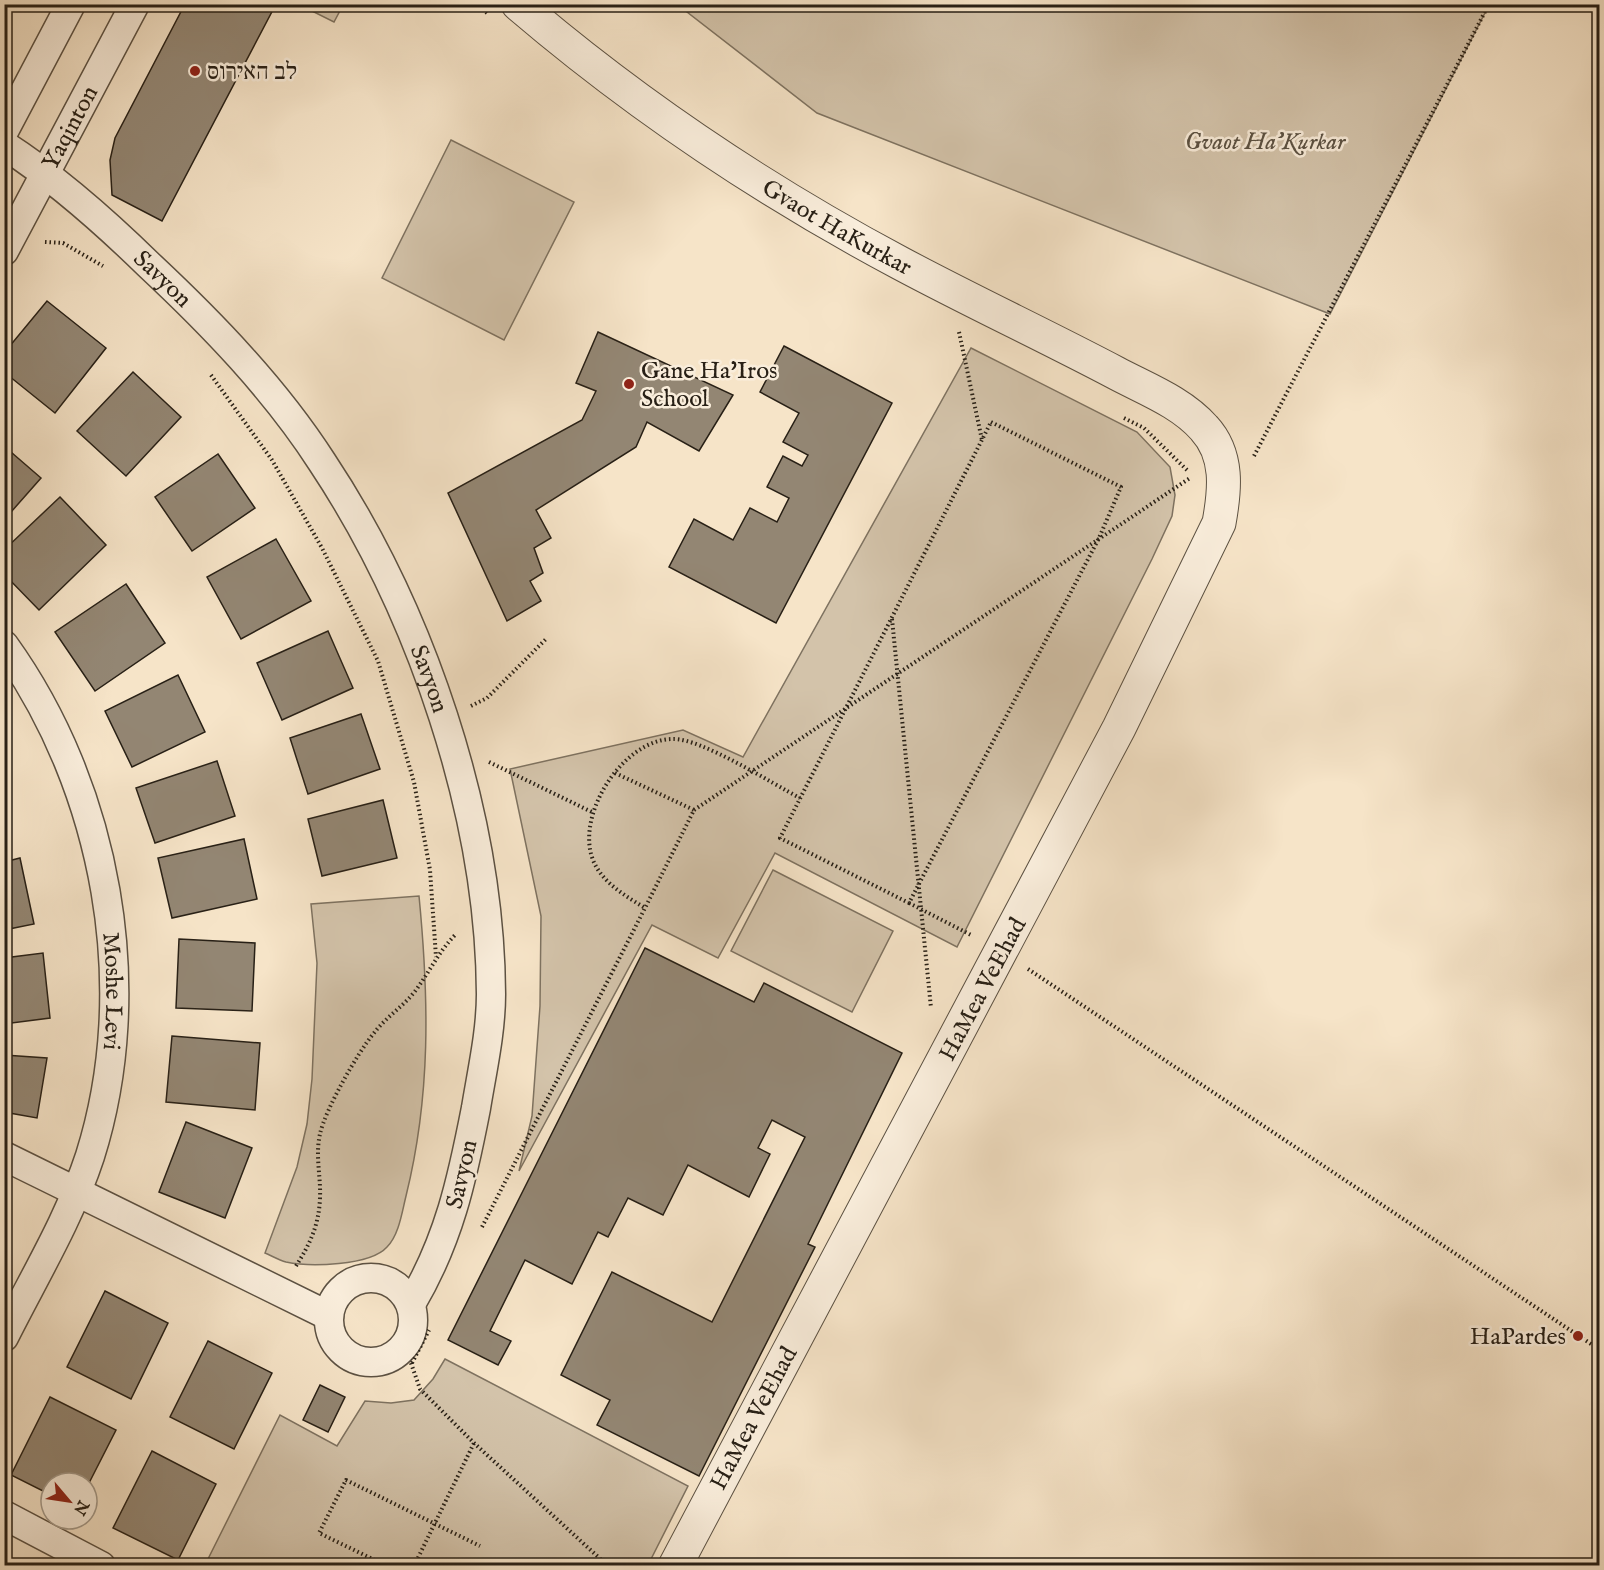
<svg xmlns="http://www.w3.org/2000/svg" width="1604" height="1570" viewBox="0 0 1604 1570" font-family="'IM FELL English','Frank Ruhl Libre',serif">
	<rect width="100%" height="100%" fill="#f6e4c8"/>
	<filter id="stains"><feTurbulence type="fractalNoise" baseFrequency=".00333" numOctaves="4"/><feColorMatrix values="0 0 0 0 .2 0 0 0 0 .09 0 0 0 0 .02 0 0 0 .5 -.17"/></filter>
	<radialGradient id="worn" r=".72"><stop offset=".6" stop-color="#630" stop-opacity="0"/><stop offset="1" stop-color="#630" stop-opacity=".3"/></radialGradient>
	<g fill="#d3c3aa" stroke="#7e7260" stroke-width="1.5">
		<path d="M300,5H343L334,22Z"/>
		<path d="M678,5H1489L1330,314L817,113Z"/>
		<path d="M451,140L574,202L504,340L382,278Z"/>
		<path d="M971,348L1137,432L1170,467L1175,495L1172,516L1152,559L957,947L775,853L718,958L652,925L519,1171L532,1116L540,1006L541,916L510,769L683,730L743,757Z"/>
		<path d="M773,870L893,931L852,1012L731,951Z"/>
		<path d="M419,896C429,999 431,1095 406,1196C402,1212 399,1235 387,1247C370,1266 309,1267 286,1262C279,1260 272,1256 265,1253L297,1167L307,1124L312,1079L317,963L311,904Z"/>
		<path d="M445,1359L688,1486L648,1565H205L280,1415L337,1446L365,1401L391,1403L414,1400L433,1379Z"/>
	</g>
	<g fill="#938673" stroke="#282016" stroke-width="1.5">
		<path d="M185,4H276L162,221L112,195L110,160L115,138Z"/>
		<path d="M47,301L106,348L55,413L4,372V353Z"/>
		<path d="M598,332L733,395L699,451L647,422L636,447L536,510L551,538L534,548L543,573L530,581L541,601L507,621L448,493L582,420L596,391L576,383Z"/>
		<path d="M784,346L892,403L776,623L669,567L694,519L733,540L750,508L777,522L789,498L767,487L783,456L802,466L808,455L783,442L799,413L760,392Z"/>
		<path d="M133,372L181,417L126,476L77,431Z"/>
		<path d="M4,446L41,478L4,520Z"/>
		<path d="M218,454L255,508L192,551L155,497Z"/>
		<path d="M60,497L106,545L39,610L4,574V550Z"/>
		<path d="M276,539L311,601L241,639L207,577Z"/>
		<path d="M126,584L165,643L95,691L55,632Z"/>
		<path d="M328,631L353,688L282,720L257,663Z"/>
		<path d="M178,675L205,732L132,767L105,711Z"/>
		<path d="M361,714L380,769L308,794L290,738Z"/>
		<path d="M217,761L235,816L155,843L136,788Z"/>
		<path d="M383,800L397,858L322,876L308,819Z"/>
		<path d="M244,839L257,899L172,918L158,858Z"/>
		<path d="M20,858L34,924L4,930V862Z"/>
		<path d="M179,939L255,943L252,1011L176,1008Z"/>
		<path d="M645,948L754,1002L764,983L902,1053L808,1244L815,1247L699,1476L597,1425L610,1400L561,1375L612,1272L712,1322L805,1137L772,1120L758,1148L770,1154L749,1197L688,1165L663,1215L628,1198L608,1237L598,1232L572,1284L525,1260L490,1331L511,1341L498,1365L448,1340Z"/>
		<path d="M43,953L50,1018L4,1024V958Z"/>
		<path d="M172,1036L260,1043L255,1110L166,1102Z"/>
		<path d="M4,1055L47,1058L37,1118L4,1112Z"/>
		<path d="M186,1122L252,1148L225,1218L159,1192Z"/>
		<path d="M105,1291L168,1323L131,1399L67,1367Z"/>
		<path d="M208,1341L272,1373L234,1449L170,1417Z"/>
		<path d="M320,1385L345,1397L328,1432L303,1420Z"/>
		<path d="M50,1397L116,1430L87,1487V1483H51V1495L11,1475Z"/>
		<path d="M152,1451L216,1484L178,1560L113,1528Z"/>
	</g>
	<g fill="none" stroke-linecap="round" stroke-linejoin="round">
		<defs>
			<g id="minor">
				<path d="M4,131L71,4"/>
				<path id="s1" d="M4,145C57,179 104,221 149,265C212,324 275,389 322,462C421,611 490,814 491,994C491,1032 482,1071 476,1108C462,1180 449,1240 411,1304"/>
				<path id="s2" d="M4,251L135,4"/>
				<path id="s3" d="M4,645C107,788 143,988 90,1156C69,1220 34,1277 4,1337"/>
				<path d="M4,1156L329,1316"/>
				<circle cx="371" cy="1320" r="42"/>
				<path d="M4,1515L101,1566"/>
			</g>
			<g id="tertiary">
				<path id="s4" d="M518,4C635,104 763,190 900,263C971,301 1044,335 1116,373C1146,389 1181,402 1204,428C1229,455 1225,490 1219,523L1119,728L675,1566"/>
			</g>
		</defs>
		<use href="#minor" stroke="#5c5142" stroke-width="31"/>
		<use href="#tertiary" stroke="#5c5142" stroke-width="35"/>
		<g stroke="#282016" stroke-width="4" stroke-dasharray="1.5 3" stroke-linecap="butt">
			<path d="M475,4L487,13"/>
			<path d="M45,242L63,243L103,266"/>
			<path d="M959,332L982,440"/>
			<path d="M211,375L272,460L322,548L378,661L414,782L430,870L436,957"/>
			<path d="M1124,418L1144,428L1189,472"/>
			<path d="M991,422L1121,487L1099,538L909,903L780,838Z"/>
			<path d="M1254,456L1489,4"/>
			<path d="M892,619L931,1008"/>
			<path d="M471,706L487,698L547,638"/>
			<path d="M489,762L594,813"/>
			<path d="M615,773L694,810L645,908"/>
			<path d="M694,810L1190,478"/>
			<path d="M909,903L973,936"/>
			<path d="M1028,969L1600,1350"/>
			<path d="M482,1227L645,908C626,896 602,883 593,860C575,815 623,739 673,739C701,738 773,784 800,798"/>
			<path d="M296,1266C310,1244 319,1225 320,1198C321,1176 315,1156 320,1134C325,1110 358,1052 374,1033C386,1017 404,1006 416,990C430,971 439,951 456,934"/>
			<path d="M405,1346L420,1389L474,1443L608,1566"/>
			<path d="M412,1363L429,1330"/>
			<path d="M387,1566L319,1533L346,1480L480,1546"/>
			<path d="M414,1566L474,1443"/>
		</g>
		<use href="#minor" stroke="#f9eddb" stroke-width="28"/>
		<use href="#tertiary" stroke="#f9eddb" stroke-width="33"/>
	</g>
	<g fill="#8f2418" stroke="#f9eddb" stroke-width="2">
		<circle cx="195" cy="71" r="6"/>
		<circle cx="629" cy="384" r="6"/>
		<circle cx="1578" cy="1336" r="6"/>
	</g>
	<g text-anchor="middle" stroke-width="5" stroke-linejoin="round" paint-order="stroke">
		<g font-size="24" fill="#282016" stroke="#f9eddb" text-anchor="start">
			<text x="207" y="79">לב האירוס</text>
			<text x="641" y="378">Gane Ha'Iros<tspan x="641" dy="28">School</tspan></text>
			<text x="1566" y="1344" text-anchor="end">HaPardes</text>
		</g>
		<g font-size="24" fill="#282016" stroke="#f9eddb">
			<text dy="8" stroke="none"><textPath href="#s2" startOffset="140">Yaqinton</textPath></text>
			<text dy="8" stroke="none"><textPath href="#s4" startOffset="390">Gvaot HaKurkar</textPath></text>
			<text dy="8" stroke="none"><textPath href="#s1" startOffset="208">Savyon</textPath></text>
			<text dy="8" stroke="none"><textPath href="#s1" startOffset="694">Savyon</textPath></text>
			<text transform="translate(982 989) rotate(-62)" y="8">HaMea VeEhad</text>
			<text dy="8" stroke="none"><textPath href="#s3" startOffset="369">Moshe Levi</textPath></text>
			<text transform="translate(461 1174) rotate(-77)" y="8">Savyon</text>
			<text transform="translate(753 1418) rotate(-62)" y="8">HaMea VeEhad</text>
		</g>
		<g font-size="24" font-style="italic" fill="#5b5142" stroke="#f9eddb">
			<text x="1265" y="149">Gvaot Ha'Kurkar</text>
		</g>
	</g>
	<rect width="1604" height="1570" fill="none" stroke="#f6e4c8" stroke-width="24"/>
	<rect x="6" y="6" width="1592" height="1558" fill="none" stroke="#282016" stroke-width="3"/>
	<rect x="12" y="12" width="1580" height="1546" fill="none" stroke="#282016" stroke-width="1.5"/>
	<g transform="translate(69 1501) rotate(119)"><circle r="28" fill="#f9eddb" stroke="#a59b8c" stroke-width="1.5"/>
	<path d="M0-4.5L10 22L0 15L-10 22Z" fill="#8f2418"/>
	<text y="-9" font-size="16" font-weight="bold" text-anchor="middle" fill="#282016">N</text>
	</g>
	<rect width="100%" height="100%" filter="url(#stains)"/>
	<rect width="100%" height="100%" fill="url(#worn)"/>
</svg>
